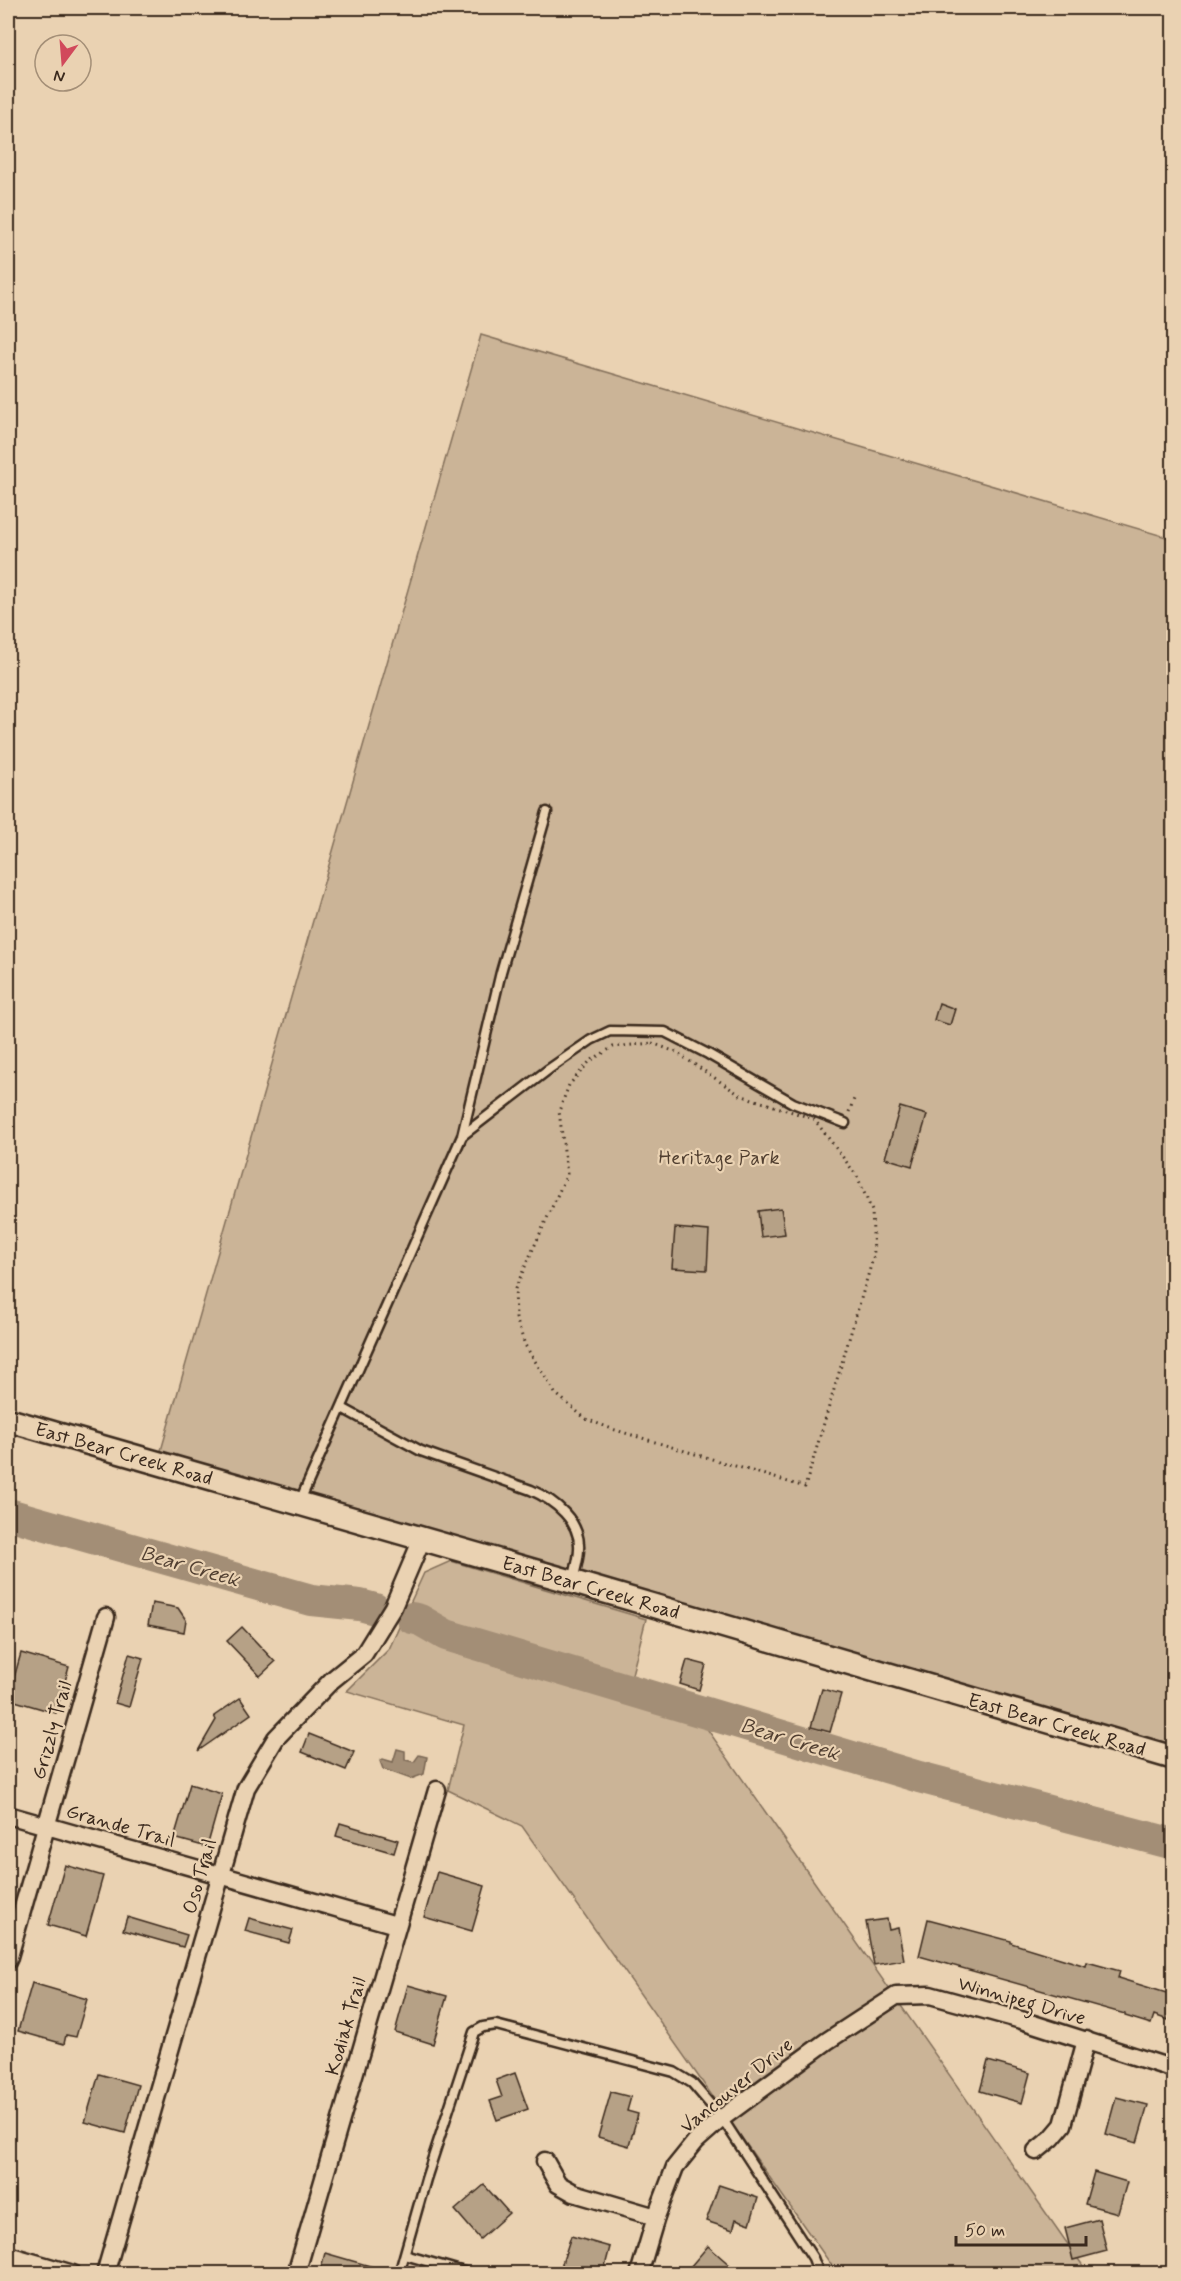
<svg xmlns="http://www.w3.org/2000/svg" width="1181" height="2281" viewBox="0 0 1181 2281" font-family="Mynerve,sans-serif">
	<rect width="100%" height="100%" fill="#ead2b2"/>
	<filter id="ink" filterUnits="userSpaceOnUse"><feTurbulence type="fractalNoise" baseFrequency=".0167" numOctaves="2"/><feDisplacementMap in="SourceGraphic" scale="12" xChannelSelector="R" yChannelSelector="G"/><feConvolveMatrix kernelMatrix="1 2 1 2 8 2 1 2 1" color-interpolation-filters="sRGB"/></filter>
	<g filter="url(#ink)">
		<g fill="#cbb497" stroke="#836f5a" stroke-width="1.5">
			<path d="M481,335L1173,539L1174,1754L156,1468Z"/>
			<path d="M451,1561L646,1619L628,1690L701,1720L1088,2273H837L522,1826L448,1790L464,1725L347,1691L389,1649L424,1573Z"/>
		</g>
		<path fill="#a38e76" stroke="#796653" stroke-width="1.5" d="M397,1749L405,1751V1760L414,1762L419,1755L427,1757L424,1774L411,1779L383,1769L380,1761L383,1759L393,1762Z"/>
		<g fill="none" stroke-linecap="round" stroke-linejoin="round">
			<g stroke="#a38e76" stroke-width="32">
				<path d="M8,1514L311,1600L360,1605L375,1609"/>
				<path d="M412,1618L420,1620L446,1635L919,1777L1174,1844"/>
			</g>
		</g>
		<g fill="#b6a186" stroke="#3b2a1e" stroke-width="1.5">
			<path d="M939,1003L955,1009L950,1025L934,1020Z"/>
			<path d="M900,1107L927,1115L912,1166L885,1158Z"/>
			<path d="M781,1208L785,1234L761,1237L758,1211Z"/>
			<path d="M675,1228L709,1231L707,1270L672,1268Z"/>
			<path d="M152,1603L178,1608L186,1620L184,1632L148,1625Z"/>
			<path d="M242,1627L275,1662L260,1676L227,1641Z"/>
			<path d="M21,1653L69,1667L56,1713L8,1699Z"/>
			<path d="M129,1654L143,1658L129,1707L115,1703Z"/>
			<path d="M687,1660L706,1665L699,1690L680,1684Z"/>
			<path d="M822,1689L841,1694L830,1732L811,1727Z"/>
			<path d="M240,1698L251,1714L198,1751L216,1720L214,1716Z"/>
			<path d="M309,1734L354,1752L346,1770L302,1752Z"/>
			<path d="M190,1784L222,1794L207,1847L174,1838Z"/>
			<path d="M340,1823L398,1840L394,1853L336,1836Z"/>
			<path d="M65,1865L103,1876L86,1936L48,1925Z"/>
			<path d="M437,1872L485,1886L472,1931L424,1917Z"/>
			<path d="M127,1917L187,1935L183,1947L123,1930Z"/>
			<path d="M249,1918L293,1930L289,1943L245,1931Z"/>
			<path d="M887,1919L889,1930L898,1928L904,1960L874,1965L866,1922Z"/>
			<path d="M928,1919L1011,1941V1943L1086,1966L1087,1962L1120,1971L1118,1978L1173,1995L1168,2020L1154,2015L1151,2024L1125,2016V2014L919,1956Z"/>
			<path d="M32,1983L87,1999L76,2037L66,2035L64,2044L18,2031Z"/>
			<path d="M408,1985L447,1996L433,2044L395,2032Z"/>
			<path d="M988,2061L1030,2073L1022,2103L980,2091Z"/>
			<path d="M515,2073L528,2109L497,2120L490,2101L502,2097L496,2080Z"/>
			<path d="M99,2074L138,2085L125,2133L85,2122Z"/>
			<path d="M611,2092L631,2097L627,2111L638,2114L629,2146L598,2137Z"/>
			<path d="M1116,2097L1148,2105L1137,2143L1106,2134Z"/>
			<path d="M1094,2172L1127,2182L1118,2213L1085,2204Z"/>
			<path d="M484,2185L509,2213L480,2239L455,2210Z"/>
			<path d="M719,2185L758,2198L750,2224L736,2219L733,2230L706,2221Z"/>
			<path d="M1099,2219L1107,2251L1073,2260L1065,2228Z"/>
			<path d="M571,2236L610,2247L603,2274H583L561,2267Z"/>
			<path d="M708,2246L740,2274H684Z"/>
			<path d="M325,2253L384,2270V2274H341L321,2268Z"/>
		</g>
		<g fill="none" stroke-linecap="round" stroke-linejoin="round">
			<defs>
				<g id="service">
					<path d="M463,1135L549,1069L591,1040L610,1031L665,1032L708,1054L793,1103L845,1123"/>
					<path d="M342,1408L421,1451L531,1490C554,1500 581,1521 579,1549C579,1559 575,1571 573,1581"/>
					<path d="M299,1503L462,1136L501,972L547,812"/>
					<path d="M405,2255L471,2274"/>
					<path d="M399,2274L426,2179L474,2032L483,2027L496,2025L674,2072L692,2083L722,2118L813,2258L819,2274"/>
				</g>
				<g id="minor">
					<path d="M8,1815L396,1925"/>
					<path d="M8,1960L106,1617"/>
					<path d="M1036,2151L1052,2138L1063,2125L1086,2040"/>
					<path d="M545,2161L558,2184L574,2193L656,2217"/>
					<path d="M8,2255L73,2274"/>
					<path d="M105,2274L246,1788L276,1738L332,1680L364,1654L393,1607L422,1539"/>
					<path d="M296,2274L437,1790"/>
					<path d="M639,2274L656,2217L675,2167L696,2141L722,2118L827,2041L896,1996L930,1995L1021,2020L1174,2069"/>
				</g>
				<path id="secondary" d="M8,1420L573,1582L1174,1758"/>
			</defs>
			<use href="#service" stroke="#3b2a1e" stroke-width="13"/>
			<use href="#minor" stroke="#3b2a1e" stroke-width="21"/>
			<use href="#secondary" stroke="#3b2a1e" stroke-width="27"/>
			<g stroke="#3b2a1e" stroke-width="3" stroke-dasharray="1.5 4.5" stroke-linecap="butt">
				<path d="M652,1043L676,1052L740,1095L814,1119L857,1176L872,1211L874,1255L805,1487L612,1429L586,1419L555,1393L525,1345L516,1318L515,1289L567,1174L559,1111L569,1085L590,1061L613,1047Z"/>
				<path d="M849,1112L854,1099"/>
			</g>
			<use href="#service" stroke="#ead2b2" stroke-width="8"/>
			<use href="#minor" stroke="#ead2b2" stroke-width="16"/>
			<use href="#secondary" stroke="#ead2b2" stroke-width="22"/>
		</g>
	</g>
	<g text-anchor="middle" stroke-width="4.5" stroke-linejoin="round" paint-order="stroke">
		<g font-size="20" fill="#513f30" stroke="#ead2b2">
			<text x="719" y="1164">Heritage Park</text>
		</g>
		<g font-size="20" fill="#3b2a1e" stroke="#ead2b2">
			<text transform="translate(124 1453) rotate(16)" y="7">East Bear Creek Road</text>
			<text transform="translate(591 1587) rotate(16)" y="7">East Bear Creek Road</text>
			<text transform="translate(1057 1724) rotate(16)" y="7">East Bear Creek Road</text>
			<text transform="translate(51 1730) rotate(-74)" y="7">Grizzly Trail</text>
			<text transform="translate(121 1825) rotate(16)" y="7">Grande Trail</text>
			<text transform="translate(199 1876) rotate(-74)" y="7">Oso Trail</text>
			<text transform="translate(1022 2000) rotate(16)" y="7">Winnipeg Drive</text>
			<text transform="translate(345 2026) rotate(-74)" y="7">Kodiak Trail</text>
			<text transform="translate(736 2085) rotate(-39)" y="7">Vancouver Drive</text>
		</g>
		<g font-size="21" font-style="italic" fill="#503e30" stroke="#ead2b2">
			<text transform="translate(190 1566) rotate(16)" y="7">Bear Creek</text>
			<text transform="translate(790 1739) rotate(17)" y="7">Bear Creek</text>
		</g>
	</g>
	<rect width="1181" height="2281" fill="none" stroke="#ead2b2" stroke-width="30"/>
	<rect x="15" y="15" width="1151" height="2251" fill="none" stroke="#3b2a1e" stroke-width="2" filter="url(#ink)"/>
	<g transform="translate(63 63) rotate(196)"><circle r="28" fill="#ead2b2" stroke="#a48f77" stroke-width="1.5"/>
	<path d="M0-4.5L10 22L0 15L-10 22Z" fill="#d1495b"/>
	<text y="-9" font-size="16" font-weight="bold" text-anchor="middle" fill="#3b2a1e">N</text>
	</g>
	<path d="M956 2236v9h130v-9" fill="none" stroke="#3b2a1e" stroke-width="3"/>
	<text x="965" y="2236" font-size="18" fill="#3b2a1e" stroke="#ead2b2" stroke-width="4.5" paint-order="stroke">50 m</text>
</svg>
